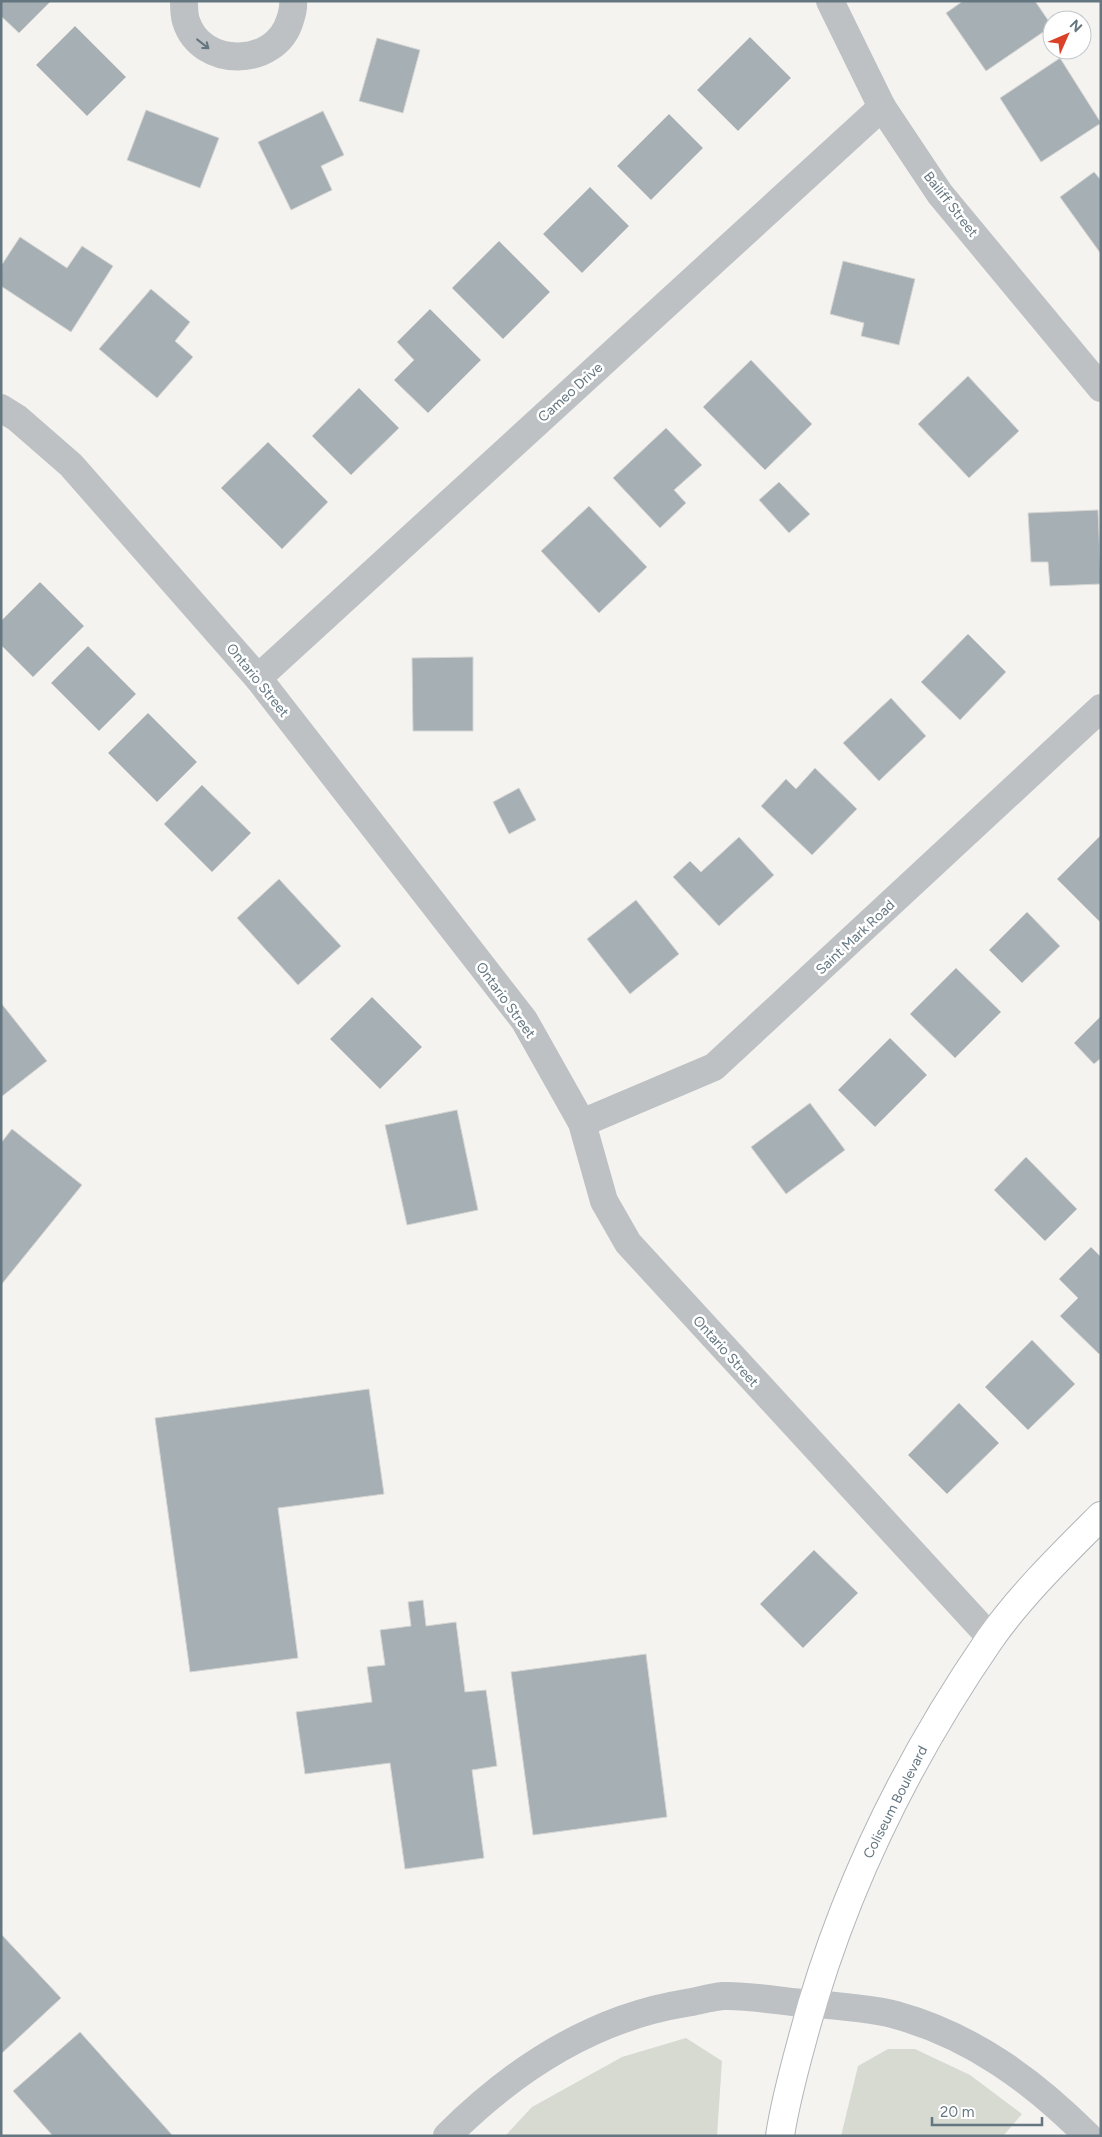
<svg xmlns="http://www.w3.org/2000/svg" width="1102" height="2137" viewBox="0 0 1102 2137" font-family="Figtree,sans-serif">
	<rect width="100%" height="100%" fill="#f4f3f0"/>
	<g fill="#d6dad1">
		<path d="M686,2038L722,2061L717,2136H505L532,2107L622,2057Z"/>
		<path d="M888,2049H915L970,2075L1022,2114L1003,2136H841L858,2066Z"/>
	</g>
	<g fill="#a6afb3" stroke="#d5d5d3">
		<path d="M1,1H51L19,33L1,16Z"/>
		<path d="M963,1H1035L1052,26L986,71L946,13Z"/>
		<path d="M75,26L126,77L87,116L36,65Z"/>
		<path d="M750,37L791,78L738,131L697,90Z"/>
		<path d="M377,38L420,50L403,113L359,101Z"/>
		<path d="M1060,58L1101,123L1041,162L1000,98Z"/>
		<path d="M146,110L219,138L200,188L127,160Z"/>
		<path d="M323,111L344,155L321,166L332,190L291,210L258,142Z"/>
		<path d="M669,114L703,148L651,200L617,166Z"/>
		<path d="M1094,172L1101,180V254L1060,197Z"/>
		<path d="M590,187L629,226L582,273L543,234Z"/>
		<path d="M20,237L67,268L82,246L113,266L71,332L1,286V266Z"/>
		<path d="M499,241L550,292L503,339L452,288Z"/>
		<path d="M843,261L915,279L899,345L861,336L864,323L830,314Z"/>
		<path d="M151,289L190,322L175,341L193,357L157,398L99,349Z"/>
		<path d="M430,309L481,360L428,413L394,380L414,360L397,342Z"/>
		<path d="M751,360L812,424L765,470L703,407Z"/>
		<path d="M968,376L1019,431L969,478L918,424Z"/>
		<path d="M359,388L399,428L351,475L312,436Z"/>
		<path d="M666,428L702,465L674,490L686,503L660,528L613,478Z"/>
		<path d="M268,442L328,502L282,549L221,488Z"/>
		<path d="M779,482L810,514L789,533L759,500Z"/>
		<path d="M589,506L647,567L599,613L541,551Z"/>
		<path d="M1098,510L1101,584L1050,586L1048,562H1031L1028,513Z"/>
		<path d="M40,582L84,626L33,677L1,645V621Z"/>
		<path d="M968,634L1006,672L960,720L921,682Z"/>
		<path d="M88,646L136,694L99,731L51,683Z"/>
		<path d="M473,657V731H413L412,658Z"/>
		<path d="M891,698L926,736L879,781L843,743Z"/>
		<path d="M148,713L197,762L157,802L108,753Z"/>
		<path d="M815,768L857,809L812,855L761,806L786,779L796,789Z"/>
		<path d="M202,785L251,833L212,872L164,824Z"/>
		<path d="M519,788L536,820L509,834L493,802Z"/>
		<path d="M1101,835V923L1057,879Z"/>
		<path d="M739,837L774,875L719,926L673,877L690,861L701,872Z"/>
		<path d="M279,879L341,946L298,985L237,918Z"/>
		<path d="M636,900L679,954L630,994L587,939Z"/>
		<path d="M1027,912L1060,946L1022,983L989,950Z"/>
		<path d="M956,968L1001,1012L955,1058L910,1014Z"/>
		<path d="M372,997L422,1047L380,1089L330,1039Z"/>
		<path d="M1,1003L47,1061L1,1097Z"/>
		<path d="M1101,1016V1058L1094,1064L1074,1043Z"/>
		<path d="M890,1038L927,1075L875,1127L838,1090Z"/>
		<path d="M810,1103L845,1150L786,1194L751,1147Z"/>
		<path d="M457,1110L478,1210L407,1225L385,1125Z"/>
		<path d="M12,1129L82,1185L1,1285V1143Z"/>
		<path d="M1026,1157L1077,1209L1045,1241L994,1190Z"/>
		<path d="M1091,1247L1101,1257V1352L1099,1354L1060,1316L1078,1298L1059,1279Z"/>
		<path d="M1032,1340L1075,1384L1028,1430L985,1387Z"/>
		<path d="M369,1389L384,1494L278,1508L298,1658L190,1672L155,1418Z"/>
		<path d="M959,1403L999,1443L947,1494L908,1455Z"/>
		<path d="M814,1550L858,1593L803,1648L760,1604Z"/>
		<path d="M423,1600L426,1626L456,1622L465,1692L486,1690L497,1766L472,1770L484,1858L405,1869L390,1763L305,1774L296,1712L372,1702L367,1667L385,1665L380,1630L411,1626L408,1602Z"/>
		<path d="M646,1654L667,1817L533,1835L511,1672Z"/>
		<path d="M1,1934L61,1998L1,2054Z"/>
		<path d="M80,2032L173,2136H53L13,2091Z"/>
	</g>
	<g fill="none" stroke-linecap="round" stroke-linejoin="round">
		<defs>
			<path id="secondary" d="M780,2136C785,2102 794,2070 803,2037C841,1894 906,1761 990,1639C1021,1595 1063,1554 1101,1516"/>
		</defs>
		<use href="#secondary" stroke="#afb5b9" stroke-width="30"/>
		<g stroke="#bdc1c4" stroke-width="28">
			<path d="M184,1C184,7 184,15 186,21C201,69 276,68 290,20C292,14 294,8 293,1"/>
			<path d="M830,1L882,107L940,194L1101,388"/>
			<path d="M1,408L17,418L71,465L258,678L524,1020L582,1123L604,1201L628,1243L991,1638"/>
			<path d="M258,678L882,107"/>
			<path d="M582,1123L714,1067L1101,708"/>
			<path d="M447,2136C514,2069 592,2018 686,2003C698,2001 711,1997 723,1996C749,1995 777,2001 802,2003C829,2005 871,2008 896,2015C972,2036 1033,2081 1088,2136"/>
		</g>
		<use href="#secondary" stroke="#fff" stroke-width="28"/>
	</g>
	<defs><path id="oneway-shaft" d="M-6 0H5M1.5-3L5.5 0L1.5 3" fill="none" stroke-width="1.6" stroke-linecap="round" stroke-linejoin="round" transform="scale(1.25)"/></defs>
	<use stroke="#647680" href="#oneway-shaft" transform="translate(203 44) rotate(38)"/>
	<g text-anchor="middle" stroke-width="5" stroke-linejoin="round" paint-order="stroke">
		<g font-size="14" fill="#647680" stroke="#fff">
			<text transform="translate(951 204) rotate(52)" y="5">Bailiff Street</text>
			<text transform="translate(570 392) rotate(-42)" y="5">Cameo Drive</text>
			<text transform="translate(258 680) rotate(51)" y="5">Ontario Street</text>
			<text transform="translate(855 937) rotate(-43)" y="5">Saint Mark Road</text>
			<text transform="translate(506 1000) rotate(54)" y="5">Ontario Street</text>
			<text transform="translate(726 1351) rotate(48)" y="5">Ontario Street</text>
			<text transform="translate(895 1802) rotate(-63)" y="5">Coliseum Boulevard</text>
		</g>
	</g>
	<rect width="1102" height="2137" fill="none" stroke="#647680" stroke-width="5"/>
	<g transform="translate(1067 35) rotate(45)"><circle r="24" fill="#ffffff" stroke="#c1c8cc"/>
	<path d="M0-4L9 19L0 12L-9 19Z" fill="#db4129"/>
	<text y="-8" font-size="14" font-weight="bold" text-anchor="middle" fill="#647680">N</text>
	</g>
	<path d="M932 2117v8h110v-8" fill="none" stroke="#647680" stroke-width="2.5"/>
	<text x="940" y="2117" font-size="15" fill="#647680" stroke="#ffffff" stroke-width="4" paint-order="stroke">20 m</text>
</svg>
